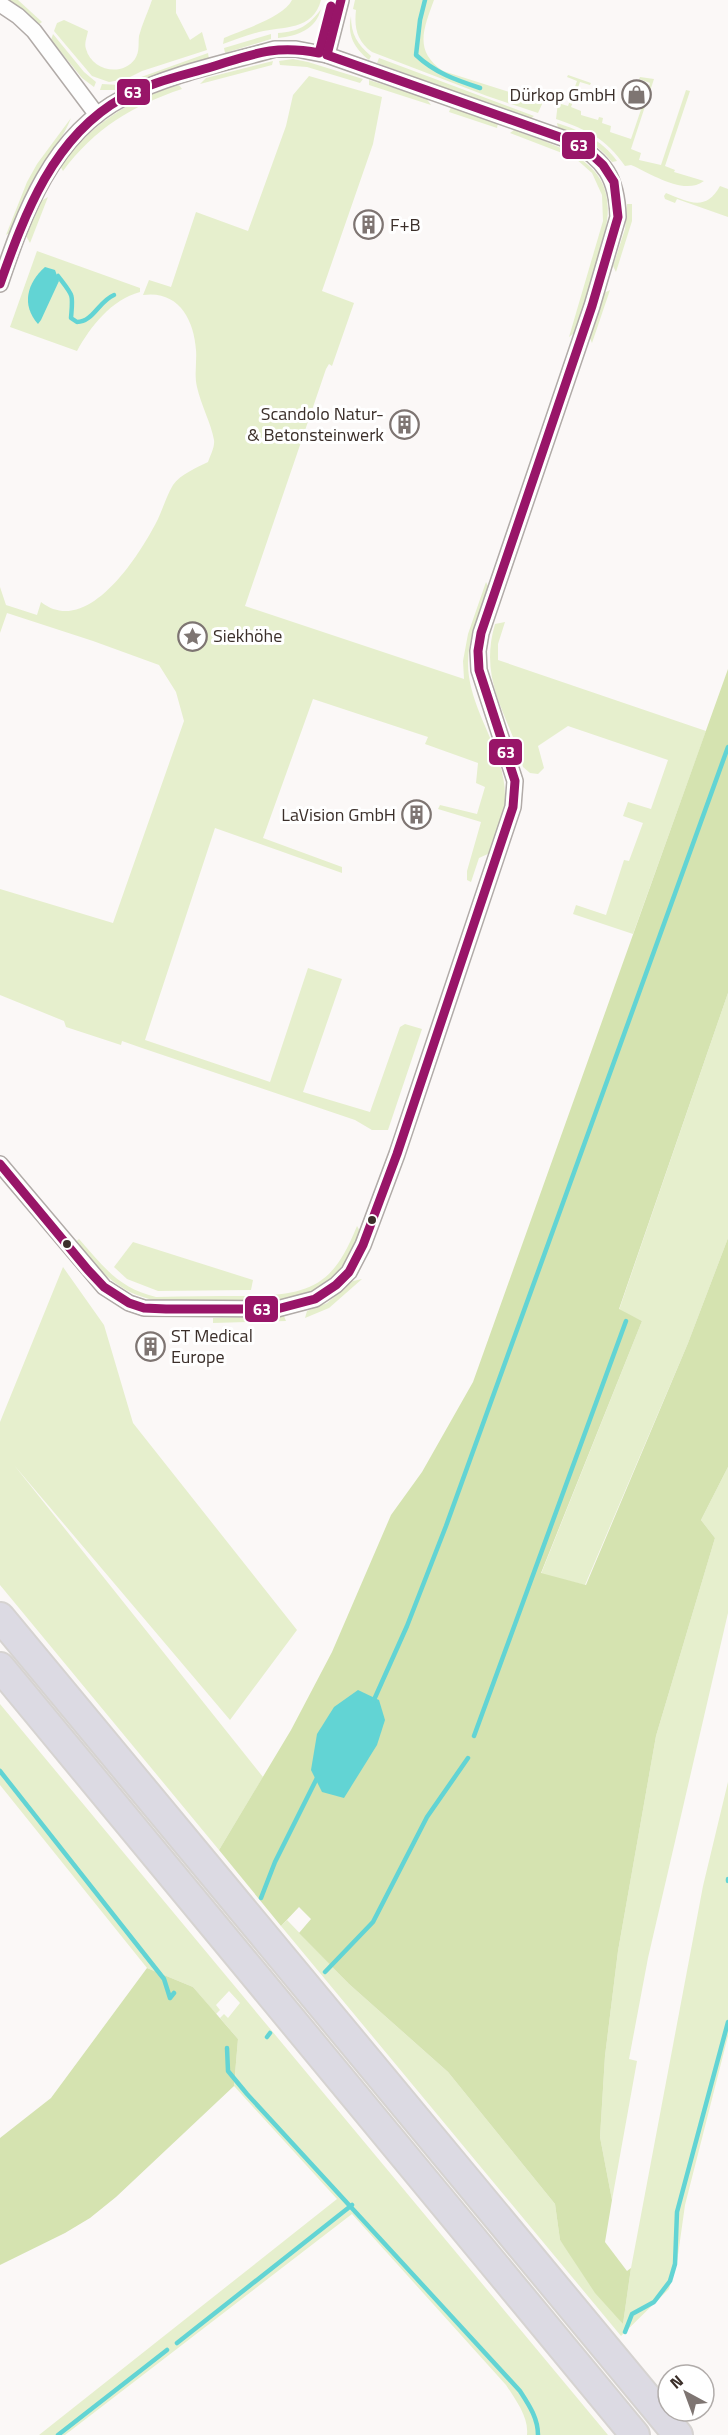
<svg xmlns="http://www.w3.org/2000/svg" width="728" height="2435" viewBox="0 0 728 2435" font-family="'Titillium Web',sans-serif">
	<rect width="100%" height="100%" fill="#fbf8f7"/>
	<g fill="#e6efcd">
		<path d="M8,0H18L42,22L38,25Z"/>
		<path d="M152,0H176V13L190,40L202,32L207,50L142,71L126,79L109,82L92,76L54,31L57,23L64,20L88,31C87,37 84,43 86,49C92,71 122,77 135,59C140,51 138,44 139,36C142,24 148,12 152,0Z"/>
		<path d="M292,0H321C313,31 283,26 259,32C247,35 235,40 223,44L224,38C242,30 284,17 292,0Z"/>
		<path d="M355,0H434C424,28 413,51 443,71L538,101L542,89L548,91L538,113L487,96L372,52C357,41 354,28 356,10L353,9Z"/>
		<path d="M321,9C316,29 298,36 278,38V33C298,32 310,25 321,9Z"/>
		<path d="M351,16C351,34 357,44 371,56L369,60C354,48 347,35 351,16Z"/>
		<path d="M53,34L84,72L96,82L94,87L82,78L51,40Z"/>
		<path d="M271,34V39L225,53L224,48Z"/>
		<path d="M208,53L209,59L145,80L123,90H100L102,84L119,85Z"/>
		<path d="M379,58L534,116L530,119L377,63Z"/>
		<path d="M293,59L308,62L363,79L360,83L307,67L280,65L279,61Z"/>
		<path d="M273,61L272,65L200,84L206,78Z"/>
		<path d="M568,75L591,83L590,85L580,82L571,107L581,111V115L598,120L599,117L603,118L602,123L611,126L610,132L631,139L650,83L639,79L640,77L654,79L631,149L641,153L639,160L661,165L686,90L690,91L665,166L675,170L674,172L704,181C684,196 652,174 631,165L625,166C606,138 587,130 556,119L558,103L568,106L577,81L567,77Z"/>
		<path d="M309,76L382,97L373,144L322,291L354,303L332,366L329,364L326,369L245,606L464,679L463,661L468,634L486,582L489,588C480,612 468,637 468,663C468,711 507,751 505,800C505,817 495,836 490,853L479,858L471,882L467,880V871L481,822L438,809L440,805L477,814L485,787L476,783L478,763L425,744L428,737L313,699L263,838L342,867V873L215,828L145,1040L270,1082L308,968L342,979L303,1092L370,1112L400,1027L405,1024L422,1029L388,1130H372L355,1120L142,1048L122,1041L121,1045L66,1027L64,1021L0,995V889L113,923L184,721L176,692L159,665L93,641L7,613L0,633V587L6,605L37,615L41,602C88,639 141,553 158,519C163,508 167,495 173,485C181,474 196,468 208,462C210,456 215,447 214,440C211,423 201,405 197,387C194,375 197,362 196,350C194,319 178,290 143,295L149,280L171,287L196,212L248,231L286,126L293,95Z"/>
		<path d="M369,80L426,98L431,105L369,85Z"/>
		<path d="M179,85L182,89C133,105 94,129 63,171L60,166C91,125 129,99 179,85Z"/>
		<path d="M451,107L498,123L497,128L449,112Z"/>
		<path d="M71,118C64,137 52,150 41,166C28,186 21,209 13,231L6,235L27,182L37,164Z"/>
		<path d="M557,123C581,131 601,139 617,161L612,162C597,143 580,135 558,128Z"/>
		<path d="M514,130C568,150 623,164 604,235L577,331L569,337L603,221L602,195L592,173L575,158L510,133Z"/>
		<path d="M720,186L728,189V217L677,199L675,203L665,199L664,196L666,193C688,202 706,212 720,186Z"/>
		<path d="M48,197L30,243L26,236L41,201Z"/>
		<path d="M627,204H632V221L616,272L613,266L625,229Z"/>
		<path d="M37,251L140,288V292C111,300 91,326 77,351L10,327Z"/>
		<path d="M610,290L592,343L589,336L604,293Z"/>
		<path d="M505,622L498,644V660L706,731L633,934L573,914L576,905L606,915L624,860L629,861L643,823L623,816L628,802L651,809L668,760L568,726L538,746L544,768L538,774L530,773L523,767C509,714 478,682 495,624Z"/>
		<path d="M728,993V1238L688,1343L585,1585L541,1574L642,1321L619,1310Z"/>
		<path d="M357,1226L360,1231C336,1294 306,1300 244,1301C218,1301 192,1302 165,1302C120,1296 104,1274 74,1243L79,1239C103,1266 118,1288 156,1297C185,1296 214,1296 243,1296C308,1295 332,1289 357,1226Z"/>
		<path d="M133,1242L253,1280L251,1290L158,1291L127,1279L114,1267Z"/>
		<path d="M63,1267L104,1325L133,1423L297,1630L230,1720L14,1465L263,1777L219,1850L0,1585V1422Z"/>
		<path d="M362,1279L329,1308L305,1318L307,1311L327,1303L353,1281Z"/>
		<path d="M284,1316L286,1321L213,1323V1318Z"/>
		<path d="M728,1467V1613L648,1958L629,2059L637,2061L612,2200L600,2137L605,2056L618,1951L656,1736L715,1538L701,1520Z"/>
		<path d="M0,1704L608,2435H527C529,2417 515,2399 506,2385L352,2214L65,2435H39L337,2199L234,2086L238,2039L220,2018L224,2014L228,2018L240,2003L229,1991L216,2005L220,2010L216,2014L193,1987L147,1968L0,1785Z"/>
		<path d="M728,1782V2036L685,2205L677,2262L669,2289L621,2336L281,1926L287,1920L349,1984L448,2072L555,2204L560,2240L623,2324L631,2268L703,1886Z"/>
	</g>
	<g fill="#d5e3b0">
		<path d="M728,669V993L619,1309L642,1321L541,1573L586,1585L688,1343L728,1238V1467L701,1520L715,1538L656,1736L618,1951L605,2056L600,2137L612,2200L605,2242L627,2271L631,2268L623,2324L595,2293L560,2240L555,2204L448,2072L349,1984L299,1933L311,1919L299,1907L281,1926L219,1850L291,1730L332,1652L391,1515L422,1472L473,1382Z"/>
		<path d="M147,1968L193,1987L238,2039L234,2086L116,2197L90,2218L65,2233L0,2265V2138L51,2098Z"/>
	</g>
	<g fill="#62d4d4">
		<path d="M45,267L55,270L59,281L41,320L38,324C21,305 27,283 45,267Z"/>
		<path d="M358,1690L379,1700L385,1720L377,1745L344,1798L322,1792L311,1770L317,1734L334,1707Z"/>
	</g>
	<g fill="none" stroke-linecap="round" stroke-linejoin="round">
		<g stroke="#62d4d4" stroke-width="4.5">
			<path d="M425,0L420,20L416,55C435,73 456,80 480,88"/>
			<path d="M58,276C74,297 73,293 71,318L77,322C93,322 99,301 114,295"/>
			<path d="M373,1702L407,1626L446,1526L728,747"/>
			<path d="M474,1736L626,1321"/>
			<path d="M0,1771L164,1979L170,1998L174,1993"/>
			<path d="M728,1879V1881"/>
			<path d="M261,1898L275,1862L318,1776"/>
			<path d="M325,1972L373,1922L427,1817L468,1758"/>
			<path d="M267,2037L270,2033"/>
			<path d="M227,2048L228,2071L247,2094L520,2391C529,2405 538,2418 538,2435"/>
			<path d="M625,2332L632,2314L654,2302L670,2281L675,2264L677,2212L728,2022"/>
			<path d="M177,2343L352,2205"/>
			<path d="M58,2435L167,2350"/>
		</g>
		<defs>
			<g id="street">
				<path d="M0,4L18,16L34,31L97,115"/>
				<path d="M327,55L341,0"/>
				<path d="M0,284C24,213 52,135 123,98C170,74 225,63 275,49H296L327,55L571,141C605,160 617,178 618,217L592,306L481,633L478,651L479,670L515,781L513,807L397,1154L363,1245L349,1272L336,1285L315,1299L277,1309L144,1308L129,1303L104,1287L0,1164"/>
			</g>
			<g id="highway">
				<path d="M0,1617L678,2435"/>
				<path d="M0,1667L635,2435"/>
			</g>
		</defs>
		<use href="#street" stroke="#b1aba8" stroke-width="18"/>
		<use href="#highway" stroke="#d6d3d1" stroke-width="32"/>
		<use href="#street" stroke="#fefefe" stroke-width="15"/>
		<use href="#highway" stroke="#dcdae3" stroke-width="28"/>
		<defs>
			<g id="bus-1">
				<path d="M0,284C25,213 53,137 122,98C148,83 180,76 208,68C251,55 273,44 319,53L331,6"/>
				<path d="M0,1164L88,1270L104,1287L129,1303L144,1308L166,1309H277L315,1299L336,1285L349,1272L363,1245L397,1154L513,807L515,781L479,670L478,651L481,633L592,306L618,217L614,182L603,165L588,151L571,141L327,55L341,0"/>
			</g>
		</defs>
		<use href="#bus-1" stroke="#fff" stroke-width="14"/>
		<use href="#bus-1" stroke="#981568" stroke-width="9"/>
	</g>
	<defs>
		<symbol id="shop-ring" viewBox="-11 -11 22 22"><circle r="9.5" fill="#fff" stroke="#7e7572" stroke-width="1.5"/><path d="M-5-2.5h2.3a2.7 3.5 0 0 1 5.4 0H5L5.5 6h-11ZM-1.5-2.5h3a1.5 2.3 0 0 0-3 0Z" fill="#7e7572"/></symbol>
		<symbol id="building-ring" viewBox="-11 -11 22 22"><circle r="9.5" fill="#fff" stroke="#7e7572" stroke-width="1.5"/><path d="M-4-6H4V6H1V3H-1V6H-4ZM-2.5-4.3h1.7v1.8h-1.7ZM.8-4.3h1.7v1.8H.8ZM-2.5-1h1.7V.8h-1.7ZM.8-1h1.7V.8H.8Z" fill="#7e7572"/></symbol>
		<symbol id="sight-ring" viewBox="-11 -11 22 22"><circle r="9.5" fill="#fff" stroke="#7e7572" stroke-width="1.5"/><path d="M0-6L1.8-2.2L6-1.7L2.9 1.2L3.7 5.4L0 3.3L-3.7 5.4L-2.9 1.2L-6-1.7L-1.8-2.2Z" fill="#7e7572"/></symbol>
	</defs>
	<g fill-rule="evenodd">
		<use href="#shop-ring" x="620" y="78" width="33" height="33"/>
		<use href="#building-ring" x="352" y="208" width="33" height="33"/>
		<use href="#building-ring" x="388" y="408" width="33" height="33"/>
		<use href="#sight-ring" x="176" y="620" width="33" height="33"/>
		<use href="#building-ring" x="400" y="798" width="33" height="33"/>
		<use href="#building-ring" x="134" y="1330" width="33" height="33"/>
	</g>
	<g fill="#3b2f2a" stroke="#fff" stroke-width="2">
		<circle cx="372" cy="1220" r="5"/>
		<circle cx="67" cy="1244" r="5"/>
	</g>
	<g text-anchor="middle" stroke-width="6" stroke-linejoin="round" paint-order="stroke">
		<g font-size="18" fill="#3b2f2a" stroke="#fff" text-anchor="end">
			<text x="616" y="101">Dürkop GmbH</text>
			<text x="390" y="231" text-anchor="start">F+B</text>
			<text x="384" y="420">Scandolo Natur-<tspan x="384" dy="21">&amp; Betonsteinwerk</tspan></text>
			<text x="213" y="642" text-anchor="start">Siekhöhe</text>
			<text x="396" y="821">LaVision GmbH</text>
			<text x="171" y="1342" text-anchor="start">ST Medical<tspan x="171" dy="21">Europe</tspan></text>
		</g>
	</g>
	<g stroke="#fff" stroke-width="2">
		<rect x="116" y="78" width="35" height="28" rx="6" fill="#981568"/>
		<rect x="561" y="131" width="35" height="29" rx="6" fill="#981568"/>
		<rect x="488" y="738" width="35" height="28" rx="6" fill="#981568"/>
		<rect x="244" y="1295" width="35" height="28" rx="6" fill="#981568"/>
	</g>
	<g font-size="16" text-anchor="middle" font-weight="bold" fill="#fff">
		<text x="133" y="98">63</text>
		<text x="579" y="151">63</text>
		<text x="506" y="758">63</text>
		<text x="262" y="1315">63</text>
	</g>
	<g transform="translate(686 2393) rotate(319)"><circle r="28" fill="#ffffff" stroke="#b1acaa" stroke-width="1.5"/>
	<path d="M0-4.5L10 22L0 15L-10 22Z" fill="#7e7572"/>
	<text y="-9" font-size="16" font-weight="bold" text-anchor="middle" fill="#3b2f2a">N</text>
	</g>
</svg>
